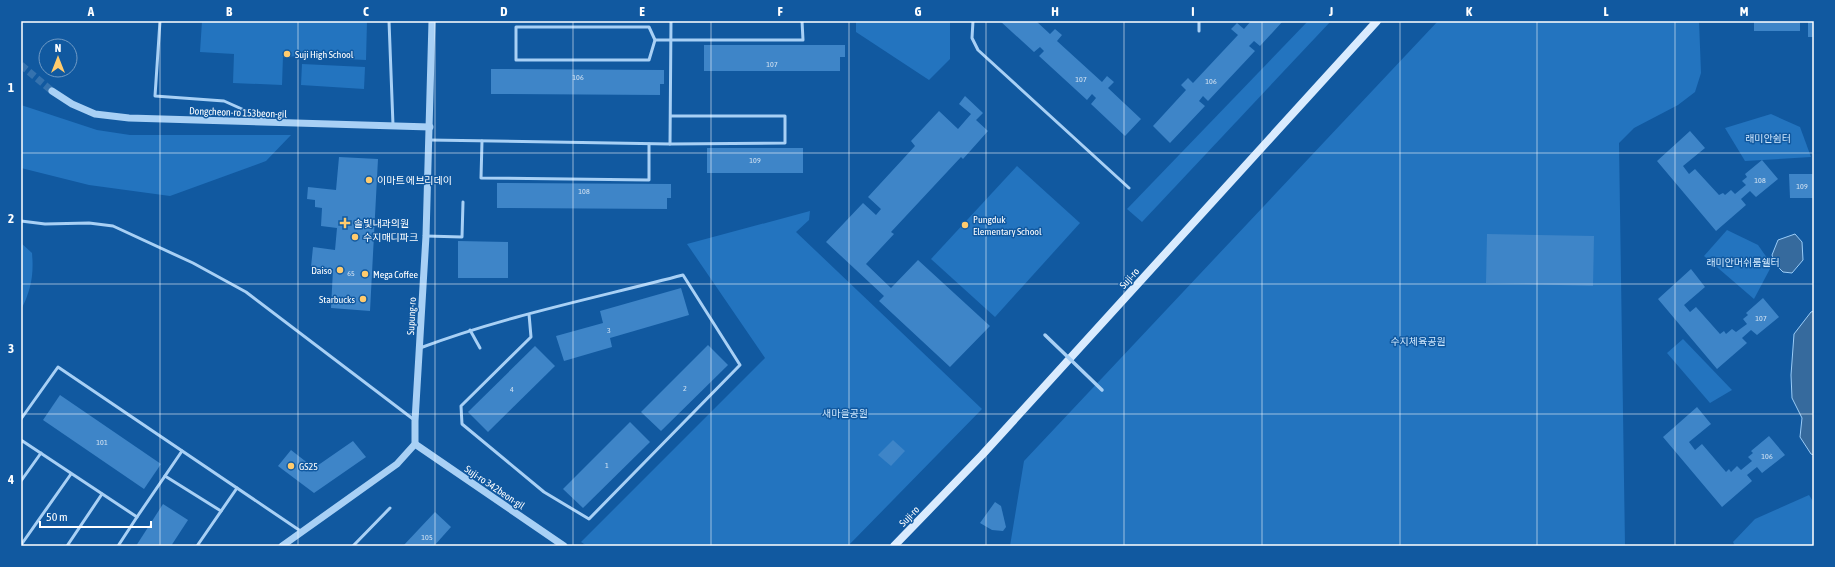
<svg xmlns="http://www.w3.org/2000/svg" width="1835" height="567" viewBox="0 0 1835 567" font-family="'Asap Condensed','Noto Sans KR',sans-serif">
	<rect width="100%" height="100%" fill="#1159a0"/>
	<g fill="#2374bf">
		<path d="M202,21H367L366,60L283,56L282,85L233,83L234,54L200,52Z"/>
		<path d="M856,21H950V59L929,80L856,32Z"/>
		<path d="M1308,21H1331L1142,222L1127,209Z"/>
		<path d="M1438,21H1699L1701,73L1695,92L1678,105L1634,128L1619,143L1625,546H1010L1024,461Z"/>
		<path d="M302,64L365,67L364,89L301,85Z"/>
		<path d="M21,105L97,130L130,135H291L266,161L170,196L89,185L21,168Z"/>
		<path d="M1771,114L1800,127L1811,157L1745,161L1725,128Z"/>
		<path d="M1017,166L1080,223L995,317L931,259Z"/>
		<path d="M810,211L809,220L796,232L982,409L848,546H587L581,542L765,358L687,244Z"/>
		<path d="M1727,230L1758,245L1772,265L1754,299L1704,256Z"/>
		<path d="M21,243L32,253C34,275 31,290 21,310Z"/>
		<path d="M1683,339L1732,390L1710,403L1667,353Z"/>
		<path d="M1809,495L1814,503V546H1735L1733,542L1755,519Z"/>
	</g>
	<g fill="#366a9d" stroke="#9accf8">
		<path d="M1795,234L1802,242L1803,260L1792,273L1783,272L1775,264L1772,255L1778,240Z"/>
		<path d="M1814,311V455L1811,454L1800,437L1802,418L1792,398L1791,375L1794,334L1811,312Z"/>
	</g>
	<g fill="#3e85c8">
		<path d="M1000,21H1036L1050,34L1055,29L1062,35L1057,41L1102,82L1107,76L1114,82L1108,88L1141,119L1125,136L1091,104L1096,98L1092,94L1087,100L1039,56L1044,51L1040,47L1034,52Z"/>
		<path d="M1251,21H1283L1260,46L1254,41L1249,46L1255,51L1208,101L1203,96L1199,101L1205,106L1170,143L1153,126L1186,90L1181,85L1188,78L1193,83L1238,35L1231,29L1237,23L1244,29Z"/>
		<rect x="1754" y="21" width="46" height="10"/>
		<rect x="1808" y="21" width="6" height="16"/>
		<path d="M704,45H845V57H840V71H704Z"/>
		<path d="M491,69L664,70V84H660V95L491,94Z"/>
		<path d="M965,96L983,113L976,120L988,131L963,159L961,157L891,232L894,234L866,264L891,288L918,260L990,326L950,367L879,301L884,296L826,242L863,203L876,215L881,209L868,197L915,146L911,141L939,111L958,129L971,114L959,104Z"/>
		<path d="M1690,131L1705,148L1683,166L1689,174L1695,169L1719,195L1723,193L1725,195L1731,190L1735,194L1746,185L1742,181L1747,177L1745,174L1762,160L1778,179L1756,197L1750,191L1741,199L1746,205L1716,231L1657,161Z"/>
		<rect x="707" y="148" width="96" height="25"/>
		<path d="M339,157L378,159L370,311L331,308L333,269L311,267L313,247L335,250L337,228L321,226L322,208L315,207V200L307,199L308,187L336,190Z"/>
		<path d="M1789,174H1814V198H1790Z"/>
		<path d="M497,183L671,184V198H667V209L497,208Z"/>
		<path d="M1487,234L1594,236L1593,286L1486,283Z"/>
		<path d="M458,241L508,242V278H458Z"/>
		<path d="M1691,269L1705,287L1684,305L1690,312L1696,307L1720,334L1724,331L1726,334L1732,329L1736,332L1747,324L1743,319L1748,315L1746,313L1763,298L1779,317L1757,335L1751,330L1742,338L1747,343L1717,369L1658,299Z"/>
		<path d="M681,288L689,315L610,338L612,347L564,361L556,336L603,323L600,311Z"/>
		<path d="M708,345L728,365L661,431L641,412Z"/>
		<path d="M535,346L555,366L488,432L468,412Z"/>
		<path d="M60,395L161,464L144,489L43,420Z"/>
		<path d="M1697,407L1711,424L1689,442L1695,450L1702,444L1726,472L1729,469L1731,472L1737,466L1741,470L1752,461L1748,457L1753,453L1751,451L1769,436L1785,455L1762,473L1757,467L1747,475L1752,481L1722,507L1663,437Z"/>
		<path d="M630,422L650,442L583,508L563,489Z"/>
		<path d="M893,440L905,451L891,466L878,455Z"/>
		<path d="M353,441L366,457L314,493L278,466L291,450L314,468Z"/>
		<path d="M995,502L1001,506L1006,527L1003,531L992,530L980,523Z"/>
		<path d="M163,504L188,520L171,546H136Z"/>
		<path d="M435,512L451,527L434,546H403Z"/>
	</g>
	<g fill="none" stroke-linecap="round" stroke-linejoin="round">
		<path stroke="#3572ae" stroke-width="7" stroke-dasharray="7 3.5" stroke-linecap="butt" d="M21,65L52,91"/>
		<g stroke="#a8d0f5" stroke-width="3">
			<path d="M160,21L155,96L224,101L264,119"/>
			<path d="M389,21L393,125"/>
			<path d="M973,21L972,38L978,50L1129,188"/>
			<path d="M1199,21V31"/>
			<path d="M516,27H649L655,40L649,60H516Z"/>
			<path d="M655,40H803L802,21"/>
			<path d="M429,140L670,144L785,143V116H671"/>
			<path d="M482,141L481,178L649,180V144"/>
			<path d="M670,144L671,21"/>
			<path d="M21,221L45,224L89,223L113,226L193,263L246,292L413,419"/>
			<path d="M426,236L462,237L463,202"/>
			<path d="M470,330L480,348"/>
			<path d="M420,348C505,316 595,298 683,275L740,365L589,519L544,492L462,424L461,406L531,337L529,314"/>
			<path d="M21,419L58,367L302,532"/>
			<path d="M21,440L137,517L118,546"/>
			<path d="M165,476L221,511"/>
			<path d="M21,481L41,453"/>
			<path d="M137,517L182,451"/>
			<path d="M21,545L71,474"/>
			<path d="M67,546L102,494"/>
			<path d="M197,546L237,488"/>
			<path d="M353,546L390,508"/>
		</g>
		<g stroke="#a8d0f5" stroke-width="7">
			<path d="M52,91L72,104L95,114L129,118L430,127"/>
			<path d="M415,444L564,546"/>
			<path d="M282,546L397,464L415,444V421L426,236L432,21"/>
		</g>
		<path stroke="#d9ebfe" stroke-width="8" d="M894,546L982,455L1377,21"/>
		<path stroke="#a8d0f5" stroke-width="3.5" d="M1045,335L1102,390"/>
	</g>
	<path fill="none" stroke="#fff" stroke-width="1" stroke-opacity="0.55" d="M160,21V546M298,21V546M435,21V546M573,21V546M711,21V546M849,21V546M986,21V546M1124,21V546M1262,21V546M1400,21V546M1537,21V546M1675,21V546M21,153H1814M21,284H1814M21,414H1814"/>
	<g fill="#ffcb6d" stroke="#1159a0" stroke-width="1.5">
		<circle cx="287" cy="54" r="4"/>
		<circle cx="369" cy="180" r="4"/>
		<path d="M343 217h4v4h4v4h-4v4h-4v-4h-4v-4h4z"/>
		<circle cx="965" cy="225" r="4"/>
		<circle cx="355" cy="237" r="4"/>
		<circle cx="340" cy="270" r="4"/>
		<circle cx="365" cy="274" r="4"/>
		<circle cx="363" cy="299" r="4"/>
		<circle cx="291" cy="466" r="4"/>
	</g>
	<g text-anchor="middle" stroke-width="3" stroke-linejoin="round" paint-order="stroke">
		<g font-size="8" fill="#cfe0f1">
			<text x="772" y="67">107</text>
			<text x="578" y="80">106</text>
			<text x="1081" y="82">107</text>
			<text x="1211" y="84">106</text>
			<text x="755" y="163">109</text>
			<text x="1760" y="183">108</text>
			<text x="1802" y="189">109</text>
			<text x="584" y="194">108</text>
			<text x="351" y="276">65</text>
			<text x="1761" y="321">107</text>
			<text x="609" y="333">3</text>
			<text x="685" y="391">2</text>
			<text x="512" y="392">4</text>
			<text x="102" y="445">101</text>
			<text x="1767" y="459">106</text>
			<text x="607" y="468">1</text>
			<text x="427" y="540">105</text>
		</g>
		<g font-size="10" fill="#fff" stroke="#1159a0" text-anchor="start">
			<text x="295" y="58">Suji High School</text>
			<text x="377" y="184">이마트 에브리데이</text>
			<text x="973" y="223">Pungduk<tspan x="973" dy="12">Elementary School</tspan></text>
			<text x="354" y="227">솔빛내과의원</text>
			<text x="363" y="241">수지매디파크</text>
			<text x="332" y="274" text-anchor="end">Daiso</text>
			<text x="373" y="278">Mega Coffee</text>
			<text x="355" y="303" text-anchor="end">Starbucks</text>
			<text x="299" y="470">GS25</text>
		</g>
		<g font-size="10" fill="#fff" stroke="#1159a0">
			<text transform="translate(238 112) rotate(2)" y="4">Dongcheon-ro 153beon-gil</text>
			<text transform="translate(1129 278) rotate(-48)" y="4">Suji-ro</text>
			<text transform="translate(411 316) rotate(-87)" y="4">Supung-ro</text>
			<text transform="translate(495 487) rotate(34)" y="4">Suji-ro 342beon-gil</text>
			<text transform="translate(909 516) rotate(-46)" y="4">Suji-ro</text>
		</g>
		<g font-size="10" fill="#d1e9fe" stroke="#1159a0">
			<text x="1768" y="142">래미안쉼터</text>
			<text x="1743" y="266">래미안머쉬룸쉘터</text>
			<text x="1418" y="345">수지체육공원</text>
			<text x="845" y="417">새마을공원</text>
		</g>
	</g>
	<rect width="1835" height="567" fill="none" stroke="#1159a0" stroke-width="44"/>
	<g transform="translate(58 58)"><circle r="19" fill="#1159a0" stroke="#709bc6"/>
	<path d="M0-3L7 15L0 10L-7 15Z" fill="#ffcb6d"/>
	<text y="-6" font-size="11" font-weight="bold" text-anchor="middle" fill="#ffffff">N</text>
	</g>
	<path d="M40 521v6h111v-6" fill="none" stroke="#ffffff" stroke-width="2"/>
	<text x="46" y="521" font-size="12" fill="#ffffff" stroke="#1159a0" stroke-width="3" paint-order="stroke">50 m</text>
	<rect x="22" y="22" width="1791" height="523" fill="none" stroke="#fff" stroke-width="1.5"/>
	<g font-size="13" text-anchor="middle" font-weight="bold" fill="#fff">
		<text x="91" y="16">A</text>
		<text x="229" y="16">B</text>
		<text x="366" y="16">C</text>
		<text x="504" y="16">D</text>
		<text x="642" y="16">E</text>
		<text x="780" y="16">F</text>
		<text x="918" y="16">G</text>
		<text x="1055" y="16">H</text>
		<text x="1193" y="16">I</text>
		<text x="1331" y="16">J</text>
		<text x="1469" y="16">K</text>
		<text x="1606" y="16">L</text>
		<text x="1744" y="16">M</text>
		<text x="11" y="92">1</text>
		<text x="11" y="223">2</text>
		<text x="11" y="353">3</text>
		<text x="11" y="484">4</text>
	</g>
</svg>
